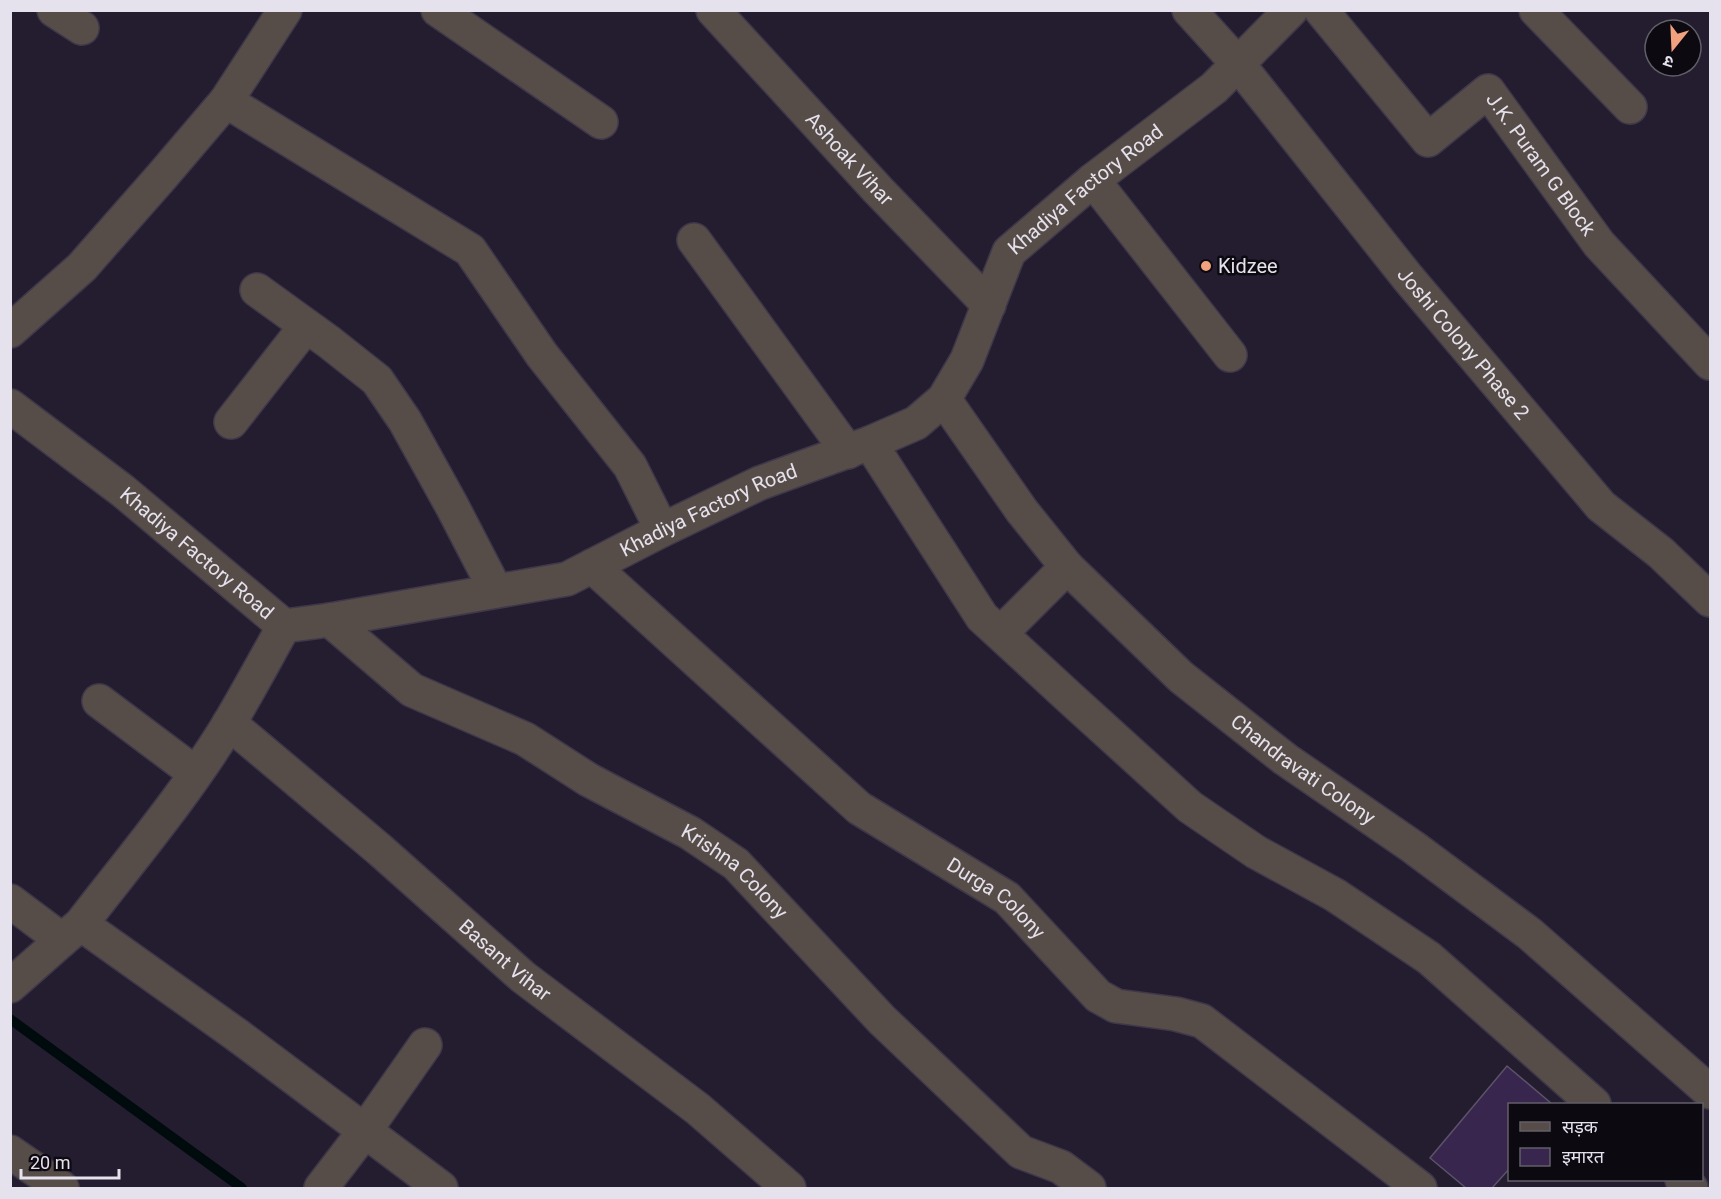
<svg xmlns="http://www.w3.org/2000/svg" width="1721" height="1199" viewBox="0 0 1721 1199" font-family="Roboto,'Noto Sans Devanagari',sans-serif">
	<rect width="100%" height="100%" fill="#241d2f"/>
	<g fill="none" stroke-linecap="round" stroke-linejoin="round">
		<path stroke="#000b0e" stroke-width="10" d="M10,1019L242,1188"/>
	</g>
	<path fill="#38264e" stroke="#5c5368" stroke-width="1.5" d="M1507,1066L1552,1104H1510V1168L1492,1188H1466L1430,1158Z"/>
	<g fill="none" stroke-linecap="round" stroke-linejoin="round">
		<defs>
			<g id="minor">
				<path d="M54,10L82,28"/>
				<path d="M438,10L601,122"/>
				<path id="s1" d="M713,10L878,190L989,305"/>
				<path id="s2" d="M1189,10L1238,64L1408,278L1601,506L1661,553L1710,600"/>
				<path id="s3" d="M1321,10L1428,140L1488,91L1599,244L1710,363"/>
				<path d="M1536,10L1630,107"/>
				<path d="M226,101L470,250L542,355L630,466L662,530"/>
				<path d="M1093,180L1230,355"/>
				<path d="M694,240L848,452"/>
				<path d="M257,290L329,342L377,380L405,421L452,506L496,591"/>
				<path d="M10,331L82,267L163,175L226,101L285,10"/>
				<path id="s4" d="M944,399L1022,511L1067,567L1181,677L1285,759L1413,847L1530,934L1710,1092"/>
				<path id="s5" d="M10,406L123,491L284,626L330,620L567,579L662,530L760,483L870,443L916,423L944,399L967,360L1009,252L1093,180L1214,88L1291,10"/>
				<path d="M231,422L306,326"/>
				<path d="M870,443L982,617L1070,698L1190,807L1256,852L1335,895L1429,958L1594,1104"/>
				<path id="s6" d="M592,566L859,808L1007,898L1098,996L1116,1006L1176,1014L1202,1021L1420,1188"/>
				<path id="s7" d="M330,620L412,690L525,739L589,780L690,833L736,864L882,1020L1021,1152L1061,1167L1089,1188"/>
				<path d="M1001,633L1067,567"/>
				<path d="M99,701L195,773"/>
				<path id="s8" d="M229,723L380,850L523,977L698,1109L789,1188"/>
				<path d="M10,901L62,940L81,924L237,1035L441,1188"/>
				<path d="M81,924C132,858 187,793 230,722C249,690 266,658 284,626"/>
				<path d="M10,986L62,940"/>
				<path d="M10,1152L62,1188"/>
				<path d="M1682,1180L1691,1188"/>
				<path d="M321,1188L364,1132L425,1045"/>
			</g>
		</defs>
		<use href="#minor" stroke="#3f384a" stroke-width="36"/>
		<use href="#minor" stroke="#574d48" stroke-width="33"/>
	</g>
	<circle fill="#f1a17d" stroke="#0c0911" stroke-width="2" cx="1206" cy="266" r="6"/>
	<g text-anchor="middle" stroke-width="5" stroke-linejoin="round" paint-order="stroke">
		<g font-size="20" fill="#e5e1ed" stroke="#0c0911">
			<text dy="7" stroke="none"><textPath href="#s1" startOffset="202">Ashoak Vihar</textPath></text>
			<text dy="7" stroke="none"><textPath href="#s3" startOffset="336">J.K. Puram G Block</textPath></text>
			<text dy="7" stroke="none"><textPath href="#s5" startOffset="1318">Khadiya Factory Road</textPath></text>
			<text dy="7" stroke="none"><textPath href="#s2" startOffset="432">Joshi Colony Phase 2</textPath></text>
			<text dy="7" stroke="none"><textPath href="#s5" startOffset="796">Khadiya Factory Road</textPath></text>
			<text dy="7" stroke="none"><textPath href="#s5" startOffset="238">Khadiya Factory Road</textPath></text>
			<text dy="7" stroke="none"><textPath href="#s4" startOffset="520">Chandravati Colony</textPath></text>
			<text dy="7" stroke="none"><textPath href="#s7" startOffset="480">Krishna Colony</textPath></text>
			<text dy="7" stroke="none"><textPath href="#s6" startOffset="525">Durga Colony</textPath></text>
			<text dy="7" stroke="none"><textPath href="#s8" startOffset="364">Basant Vihar</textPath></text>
		</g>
		<g font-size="20" fill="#e5e1ed" stroke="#0c0911" text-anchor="start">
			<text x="1218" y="273">Kidzee</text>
		</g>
	</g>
	<rect width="1721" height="1199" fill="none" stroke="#e5e1ed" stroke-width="24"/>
	<rect x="1508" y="1103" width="195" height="78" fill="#0c0911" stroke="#635f69" stroke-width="1.5"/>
	<rect x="1520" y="1122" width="30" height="9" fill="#574d48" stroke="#635f69" stroke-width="1.5"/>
	<text x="1562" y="1133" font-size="18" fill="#e5e1ed">सड़क</text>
	<rect x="1520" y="1148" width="30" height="18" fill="#38264e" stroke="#635f69" stroke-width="1.5"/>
	<text x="1562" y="1163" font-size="18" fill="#e5e1ed">इमारत</text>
	<g transform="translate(1673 48) rotate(198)"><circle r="28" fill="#0c0911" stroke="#635f69" stroke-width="1.5"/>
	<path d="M0-4.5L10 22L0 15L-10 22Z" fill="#f1a17d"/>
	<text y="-9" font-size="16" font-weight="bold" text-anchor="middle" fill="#e5e1ed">उ</text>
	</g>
	<path d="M21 1169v9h98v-9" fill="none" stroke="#e5e1ed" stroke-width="3"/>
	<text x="30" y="1169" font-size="18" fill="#e5e1ed" stroke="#0c0911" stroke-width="4.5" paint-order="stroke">20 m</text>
</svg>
